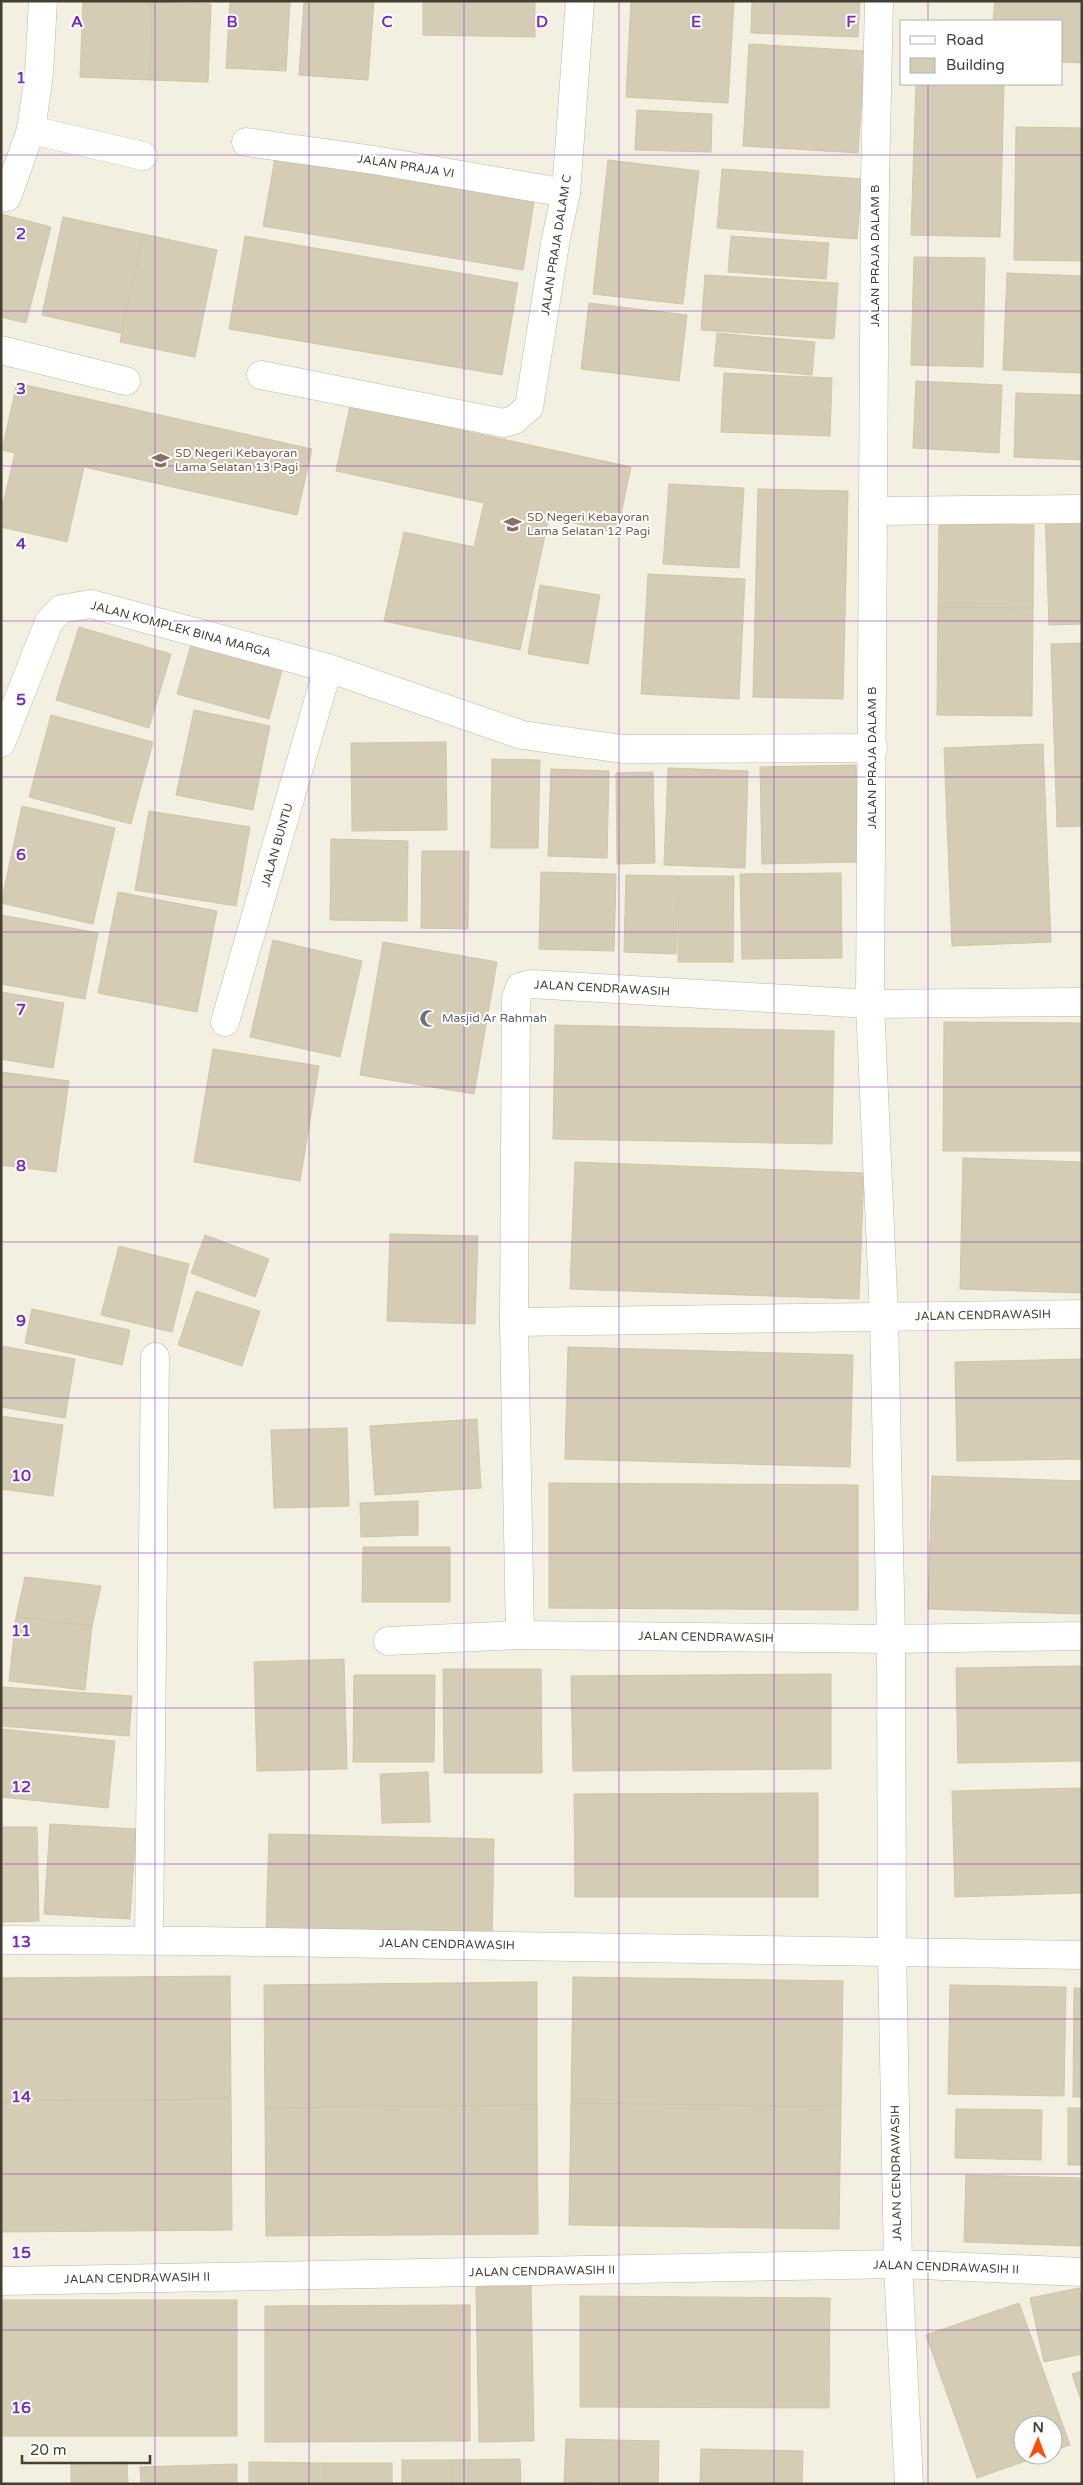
<svg xmlns="http://www.w3.org/2000/svg" width="1083" height="2485" viewBox="0 0 1083 2485" font-family="'Varela Round',sans-serif">
	<rect width="100%" height="100%" fill="#f3efe1"/>
	<g fill="#d4ccb5" stroke="#d1c5a8">
		<path d="M83,1L152,2L150,80L80,77Z"/>
		<path d="M230,1H290L286,71L226,68Z"/>
		<path d="M304,1H374L368,80L299,75Z"/>
		<path d="M423,1H535V37L423,35Z"/>
		<path d="M631,1H734L728,103L626,97Z"/>
		<path d="M752,1H860L858,37L751,33Z"/>
		<path d="M995,1H1082V63L1062,62V21H993Z"/>
		<path d="M152,2L211,4L208,82L150,80Z"/>
		<path d="M749,44L865,51L858,153L743,146Z"/>
		<path d="M916,84H1004L1000,237L911,235Z"/>
		<path d="M637,110L712,114L711,152L635,150Z"/>
		<path d="M1016,127L1082,128V261L1014,260Z"/>
		<path d="M276,152L535,196L523,270L263,226Z"/>
		<path d="M608,160L699,171L683,304L593,294Z"/>
		<path d="M722,169L862,179L857,239L717,228Z"/>
		<path d="M1,214L51,227L26,323L1,317Z"/>
		<path d="M63,217L143,234L121,333L42,315Z"/>
		<path d="M143,234L217,250L195,357L120,342Z"/>
		<path d="M245,236L518,283L502,375L229,329Z"/>
		<path d="M731,236L829,243L826,279L728,272Z"/>
		<path d="M914,257L985,258L983,367L911,365Z"/>
		<path d="M1007,273L1082,276V373L1003,370Z"/>
		<path d="M705,275L838,283L834,339L701,330Z"/>
		<path d="M589,303L687,315L679,381L581,369Z"/>
		<path d="M717,333L815,342L812,375L714,366Z"/>
		<path d="M724,373L832,378L830,436L721,432Z"/>
		<path d="M916,381L1002,385L999,453L913,448Z"/>
		<path d="M17,383L312,449L297,515L84,467L67,542L1,527V513L15,453L2,450Z"/>
		<path d="M1016,393L1082,395V460L1014,457Z"/>
		<path d="M350,406L631,467L617,533L549,517L520,650L384,621L404,532L474,547L484,503L336,471Z"/>
		<path d="M669,484L744,488L739,568L663,564Z"/>
		<path d="M758,489L848,491L843,699L753,697Z"/>
		<path d="M1082,512V624L1049,625L1045,513Z"/>
		<path d="M939,524L1034,525L1033,608L938,607Z"/>
		<path d="M648,574L745,579L739,699L641,694Z"/>
		<path d="M540,585L600,595L588,664L528,654Z"/>
		<path d="M938,607L1033,608L1032,716L937,715Z"/>
		<path d="M79,627L171,654L149,728L56,700Z"/>
		<path d="M193,638L284,663L269,719L177,694Z"/>
		<path d="M1082,643V826L1057,827L1051,644Z"/>
		<path d="M194,710L270,726L253,810L176,795Z"/>
		<path d="M51,715L153,742L131,824L29,797Z"/>
		<path d="M446,742L447,830L352,831L351,743Z"/>
		<path d="M1043,744L1051,942L952,946L944,748Z"/>
		<path d="M492,759L540,760L538,848H491Z"/>
		<path d="M856,765L858,862L762,864L760,767Z"/>
		<path d="M668,768L748,771L745,868L664,865Z"/>
		<path d="M551,769L609,771L607,858L548,856Z"/>
		<path d="M653,772L655,863L617,864L616,773Z"/>
		<path d="M22,806L115,828L93,924L1,903Z"/>
		<path d="M149,811L250,827L236,906L135,890Z"/>
		<path d="M331,839L408,841L407,921L330,920Z"/>
		<path d="M422,851H469L468,929L421,928Z"/>
		<path d="M541,872L616,874L614,951L539,949Z"/>
		<path d="M841,873L842,958L742,959L740,874Z"/>
		<path d="M626,875L678,876L676,954L624,952Z"/>
		<path d="M678,876H734L733,962H678Z"/>
		<path d="M118,892L217,911L197,1012L98,993Z"/>
		<path d="M1,915L98,933L85,999L1,984Z"/>
		<path d="M273,940L362,961L340,1057L250,1037Z"/>
		<path d="M383,942L497,962L474,1094L360,1075Z"/>
		<path d="M1,992L64,1003L53,1068L1,1059Z"/>
		<path d="M944,1022L1082,1023V1151H943Z"/>
		<path d="M555,1025L834,1031L832,1144L553,1139Z"/>
		<path d="M213,1049L319,1066L300,1181L194,1162Z"/>
		<path d="M1,1072L69,1081L56,1172L1,1165Z"/>
		<path d="M963,1158L1082,1162V1293L960,1289Z"/>
		<path d="M575,1162L864,1173L859,1299L570,1289Z"/>
		<path d="M390,1234L478,1236L475,1324L387,1321Z"/>
		<path d="M205,1235L269,1259L255,1297L191,1273Z"/>
		<path d="M119,1246L189,1264L172,1332L101,1315Z"/>
		<path d="M196,1291L260,1311L242,1366L178,1345Z"/>
		<path d="M32,1309L130,1330L122,1365L25,1343Z"/>
		<path d="M1,1346L75,1359L65,1418L1,1407Z"/>
		<path d="M568,1347L853,1355L850,1467L565,1459Z"/>
		<path d="M1082,1359V1459L957,1461L955,1362Z"/>
		<path d="M1,1416L63,1425L53,1496L1,1489Z"/>
		<path d="M477,1419L481,1488L375,1495L370,1426Z"/>
		<path d="M347,1428L349,1506L274,1508L271,1430Z"/>
		<path d="M932,1476L1082,1481V1614L928,1609Z"/>
		<path d="M549,1483L858,1485V1610L549,1608Z"/>
		<path d="M418,1501V1535L361,1537L360,1503Z"/>
		<path d="M363,1547H450V1602H362Z"/>
		<path d="M25,1577L101,1586L92,1626L16,1617Z"/>
		<path d="M16,1617L92,1626L85,1690L9,1681Z"/>
		<path d="M344,1659L347,1769L257,1771L254,1662Z"/>
		<path d="M1082,1666V1761L958,1763L956,1668Z"/>
		<path d="M443,1669H541L542,1773H444Z"/>
		<path d="M831,1674V1769L573,1771L571,1676Z"/>
		<path d="M354,1675H435L434,1762H353Z"/>
		<path d="M2,1687L132,1696L129,1736L1,1726Z"/>
		<path d="M1,1729L115,1741L108,1808L1,1797Z"/>
		<path d="M428,1772L430,1822L382,1823L380,1774Z"/>
		<path d="M1082,1788V1893L955,1897L952,1791Z"/>
		<path d="M818,1793V1897H575L574,1794Z"/>
		<path d="M50,1824L136,1829L130,1919L44,1914Z"/>
		<path d="M1,1827H37L39,1921L1,1922Z"/>
		<path d="M269,1834L494,1839L492,1939L266,1933Z"/>
		<path d="M230,1976L231,2099L1,2101V1978Z"/>
		<path d="M573,1977L843,1981L841,2107L571,2103Z"/>
		<path d="M537,1982V2105L265,2108L264,1985Z"/>
		<path d="M950,1985L1066,1987L1064,2096L948,2094Z"/>
		<path d="M1074,1988H1082V2097H1073Z"/>
		<path d="M231,2099L232,2230L1,2232V2101Z"/>
		<path d="M571,2103L841,2107L839,2229L569,2225Z"/>
		<path d="M537,2105L538,2234L266,2236L265,2108Z"/>
		<rect x="1068" y="2108" width="14" height="57"/>
		<path d="M956,2109L1042,2110L1041,2160L955,2158Z"/>
		<path d="M966,2175L1082,2178V2246L964,2242Z"/>
		<path d="M531,2285L534,2441L479,2442L476,2287Z"/>
		<path d="M1079,2288L1082,2301V2354L1044,2362L1030,2298Z"/>
		<path d="M580,2296L830,2298L829,2408L580,2407Z"/>
		<rect x="1" y="2300" width="236" height="136"/>
		<path d="M1019,2303L1070,2445L1053,2451V2425H1023V2455H1043L977,2478L926,2335Z"/>
		<path d="M470,2305V2441L265,2442V2306Z"/>
		<path d="M1082,2371V2403L1072,2374Z"/>
		<path d="M566,2439L659,2441L658,2484L564,2482Z"/>
		<path d="M701,2449L803,2451L802,2484L700,2483Z"/>
		<path d="M520,2459L521,2484H452V2460Z"/>
		<rect x="402" y="2460" width="50" height="24"/>
		<path d="M127,2462L128,2484H71V2464Z"/>
		<path d="M249,2462L325,2463V2484H249Z"/>
		<rect x="325" y="2463" width="67" height="21"/>
		<path d="M237,2464V2484H141L140,2467Z"/>
	</g>
	<g fill="none" stroke-linecap="round" stroke-linejoin="round">
		<defs>
			<g id="minor">
				<path d="M879,1L875,180L870,1004L884,1317L891,1639L892,1951L898,2264L909,2484"/>
				<path d="M31,130L143,156"/>
				<path d="M246,142L374,160L566,193"/>
				<path d="M1,198L7,197L31,130L39,74L43,1"/>
				<path d="M1,350L126,381"/>
				<path d="M261,375L504,423L514,420L529,407L556,238L566,193L580,1"/>
				<path d="M873,511L1082,509"/>
				<path d="M1,743L49,622L61,609L91,604L328,668L522,735L623,749L873,748"/>
				<path d="M225,1022L328,668"/>
				<path d="M514,1322L1082,1314"/>
				<path d="M520,1635L514,1322L516,998L520,987L531,984L870,1004L1082,1002"/>
				<path d="M388,1641L520,1635L891,1639L1082,1636"/>
				<path d="M1,1940L200,1941L1082,1955"/>
				<path d="M149,1940L155,1357"/>
				<path d="M1,2281L898,2264L1082,2272"/>
			</g>
		</defs>
		<use href="#minor" stroke="#beb8a3" stroke-width="29"/>
		<use href="#minor" stroke="#fff" stroke-width="28"/>
	</g>
	<path fill="none" stroke="#7b2cbf" stroke-width="1" stroke-opacity="0.55" d="M155,1V2484M309,1V2484M464,1V2484M619,1V2484M774,1V2484M928,1V21M928,84V2484M1,155H1082M1,311H1082M1,466H1082M1,621H1082M1,777H1082M1,932H1082M1,1087H1082M1,1242H1082M1,1398H1082M1,1553H1082M1,1708H1082M1,1864H1082M1,2019H1082M1,2174H1082M1,2330H1082"/>
	<defs>
		<symbol id="school-bare" viewBox="-9 -9 18 18"><path d="M0-5L7-2L0 1L-7-2ZM-4 1L0 2.5L4 1V4Q0 6-4 4Z" fill="#8d6e63" stroke="#fff" stroke-width="2.5" paint-order="stroke"/></symbol>
		<symbol id="mosque-bare" viewBox="-9 -9 18 18"><path d="M3.5-4.9A6 6 0 1 0 3.5 4.9A5 5 0 1 1 3.5-4.9Z" fill="#6b7280" stroke="#fff" stroke-width="2.5" paint-order="stroke"/></symbol>
	</defs>
	<g fill-rule="evenodd">
		<use href="#school-bare" x="148" y="448" width="25" height="25"/>
		<use href="#school-bare" x="500" y="512" width="25" height="25"/>
		<use href="#mosque-bare" x="416" y="1006" width="25" height="25"/>
	</g>
	<g text-anchor="middle" stroke-width="4" stroke-linejoin="round" paint-order="stroke">
		<g font-size="12" fill="#443f31" stroke="#fff">
			<text transform="translate(406 166) rotate(9)" y="4">JALAN PRAJA VI</text>
			<text transform="translate(556 245) rotate(-81)" y="4">JALAN PRAJA DALAM C</text>
			<text transform="translate(875 256) rotate(-90)" y="4">JALAN PRAJA DALAM B</text>
			<text transform="translate(181 629) rotate(15)" y="4">JALAN KOMPLEK BINA MARGA</text>
			<text transform="translate(872 758) rotate(-90)" y="4">JALAN PRAJA DALAM B</text>
			<text transform="translate(277 845) rotate(-74)" y="4">JALAN BUNTU</text>
			<text transform="translate(602 988) rotate(3)" y="4">JALAN CENDRAWASIH</text>
			<text transform="translate(983 1315) rotate(-1)" y="4">JALAN CENDRAWASIH</text>
			<text transform="translate(706 1637) rotate(1)" y="4">JALAN CENDRAWASIH</text>
			<text transform="translate(447 1944) rotate(1)" y="4">JALAN CENDRAWASIH</text>
			<text transform="translate(896 2173) rotate(-91)" y="4">JALAN CENDRAWASIH</text>
			<text transform="translate(946 2267) rotate(2)" y="4">JALAN CENDRAWASIH II</text>
			<text transform="translate(542 2271) rotate(-1)" y="4">JALAN CENDRAWASIH II</text>
			<text transform="translate(137 2278) rotate(-1)" y="4">JALAN CENDRAWASIH II</text>
		</g>
		<g font-size="12" fill="#785e54" stroke="#fff" text-anchor="start">
			<text x="175" y="457">SD Negeri Kebayoran<tspan x="175" dy="14">Lama Selatan 13 Pagi</tspan></text>
			<text x="527" y="521">SD Negeri Kebayoran<tspan x="527" dy="14">Lama Selatan 12 Pagi</tspan></text>
		</g>
		<g font-size="12" fill="#5b616d" stroke="#fff" text-anchor="start">
			<text x="442" y="1022">Masjid Ar Rahmah</text>
		</g>
	</g>
	<g font-size="16" text-anchor="middle" font-weight="bold" fill="#7b2cbf" stroke="#fff" stroke-width="4" stroke-linejoin="round" paint-order="stroke">
		<text x="77" y="27">A</text>
		<text x="232" y="27">B</text>
		<text x="387" y="27">C</text>
		<text x="542" y="27">D</text>
		<text x="696" y="27">E</text>
		<text x="851" y="27">F</text>
		<text x="21" y="83">1</text>
		<text x="21" y="239">2</text>
		<text x="21" y="394">3</text>
		<text x="21" y="549">4</text>
		<text x="21" y="705">5</text>
		<text x="21" y="860">6</text>
		<text x="21" y="1015">7</text>
		<text x="21" y="1171">8</text>
		<text x="21" y="1326">9</text>
		<text x="21" y="1481">10</text>
		<text x="21" y="1636">11</text>
		<text x="21" y="1792">12</text>
		<text x="21" y="1947">13</text>
		<text x="21" y="2102">14</text>
		<text x="21" y="2258">15</text>
		<text x="21" y="2413">16</text>
	</g>
	<rect width="1083" height="2485" fill="none" stroke="#443f31" stroke-width="5"/>
	<rect x="900" y="20" width="162" height="65" fill="#ffffff" stroke="#b4b2ad"/>
	<rect x="910" y="36" width="25" height="8" fill="#ffffff" stroke="#b4b2ad"/>
	<text x="946" y="45" font-size="15" fill="#443f31">Road</text>
	<rect x="910" y="58" width="25" height="15" fill="#d4ccb5" stroke="#b4b2ad"/>
	<text x="946" y="70" font-size="15" fill="#443f31">Building</text>
	<g transform="translate(1038 2440) rotate(1)"><circle r="24" fill="#ffffff" stroke="#b4b2ad"/>
	<path d="M0-4L9 19L0 12L-9 19Z" fill="#ff4c0b"/>
	<text y="-8" font-size="14" font-weight="bold" text-anchor="middle" fill="#443f31">N</text>
	</g>
	<path d="M22 2455v8h128v-8" fill="none" stroke="#443f31" stroke-width="2.5"/>
	<text x="30" y="2455" font-size="15" fill="#443f31" stroke="#ffffff" stroke-width="4" paint-order="stroke">20 m</text>
</svg>
